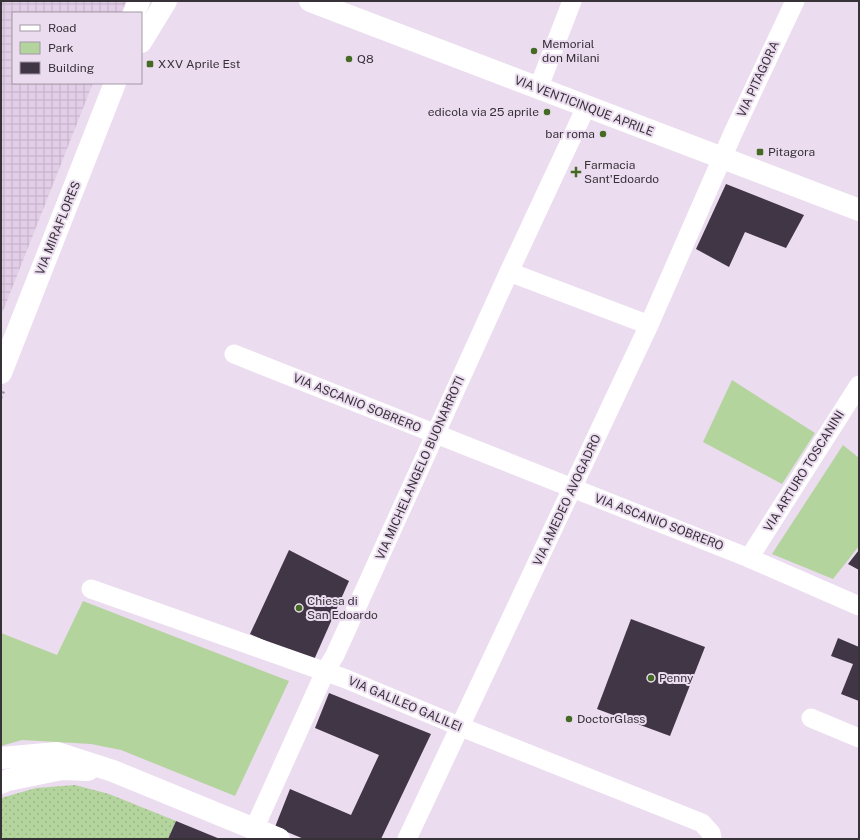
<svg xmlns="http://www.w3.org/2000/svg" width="860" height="840" viewBox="0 0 860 840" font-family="'Public Sans',sans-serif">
	<defs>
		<pattern id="industrial-grid" width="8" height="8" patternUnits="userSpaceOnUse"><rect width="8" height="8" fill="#e2cee7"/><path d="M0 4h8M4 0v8" fill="none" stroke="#c2b1c7"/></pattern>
		<pattern id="grass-dots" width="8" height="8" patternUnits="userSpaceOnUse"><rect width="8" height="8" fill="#b4d49e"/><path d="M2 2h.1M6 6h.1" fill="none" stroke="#9bb689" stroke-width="1.8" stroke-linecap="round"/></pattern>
	</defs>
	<rect width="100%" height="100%" fill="#ebdcef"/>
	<path fill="url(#industrial-grid)" d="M1,1H126L121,13H13V83H93L1,316Z"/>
	<path fill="url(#grass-dots)" d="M75,785L109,794L176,821L168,839H1V798L36,788Z"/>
	<g fill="#b4d49e">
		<path d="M732,380L815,433L782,484L703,442Z"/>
		<path d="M843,445L859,458V546L833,579L772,554Z"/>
		<path d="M83,601L289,681L235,796L121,750L91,744L22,740L1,746V633L57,655Z"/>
	</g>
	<g fill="#413645">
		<path d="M726,184L804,215L786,248L745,232L729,267L696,249Z"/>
		<path d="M289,550L349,581L313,662L250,634Z"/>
		<path d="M859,550V570L848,564Z"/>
		<path d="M631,619L705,647L670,736L597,709Z"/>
		<path d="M838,638L859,647V701L841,694L853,664L831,656Z"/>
		<path d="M329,693L431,734L381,839H304L275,827L290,789L351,815L379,755L315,728Z"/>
		<path d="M176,821L220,839H168Z"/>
	</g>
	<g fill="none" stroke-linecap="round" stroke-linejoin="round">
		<path stroke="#9d929f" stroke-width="2.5" stroke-dasharray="2 3" stroke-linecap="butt" d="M1,398L4,391"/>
		<g stroke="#fff" stroke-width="19">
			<path d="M538,89L572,1"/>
			<path d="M509,272L649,325"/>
			<path d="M234,354L749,558L859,606"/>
			<path d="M749,558L859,385"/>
			<path d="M91,589L346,679L461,727L702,823L711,833L712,839"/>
			<path d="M811,718L859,738"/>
			<path d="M254,829L325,672L335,655L509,272L586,107"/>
			<path d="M407,839L649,325L733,133L795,1"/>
		</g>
		<g stroke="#fff" stroke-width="22">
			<path d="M310,1L859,210"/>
			<path d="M134,13L139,1"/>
			<path d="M141,42L166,1"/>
			<path d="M1,373L115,83"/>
			<path d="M1,758L57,753L113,771L279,839"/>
			<path d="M1,783L8,780L62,769L88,770"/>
		</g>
	</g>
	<g fill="#456a24" stroke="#ebdcef" stroke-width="1.5">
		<circle cx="534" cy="51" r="4"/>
		<circle cx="349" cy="59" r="4"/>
		<rect x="146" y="60" width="8" height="8" rx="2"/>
		<circle cx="547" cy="112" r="4"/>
		<circle cx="603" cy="134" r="4"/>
		<rect x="756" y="148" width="8" height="8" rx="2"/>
		<path d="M574 166h4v4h4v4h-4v4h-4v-4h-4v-4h4z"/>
		<circle cx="299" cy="608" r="4"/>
		<circle cx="651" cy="678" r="4"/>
		<circle cx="569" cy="719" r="4"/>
	</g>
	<g text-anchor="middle" stroke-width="4" stroke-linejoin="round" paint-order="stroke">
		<g font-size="12" fill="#373138" stroke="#ebdcef" text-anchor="start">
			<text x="542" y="48">Memorial<tspan x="542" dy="14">don Milani</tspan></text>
			<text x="357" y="63">Q8</text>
			<text x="158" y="68">XXV Aprile Est</text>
			<text x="539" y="116" text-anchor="end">edicola via 25 aprile</text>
			<text x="595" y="138" text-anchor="end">bar roma</text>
			<text x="768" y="156">Pitagora</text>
			<text x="584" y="169">Farmacia<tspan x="584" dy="14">Sant'Edoardo</tspan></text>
			<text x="307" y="605">Chiesa di<tspan x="307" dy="14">San Edoardo</tspan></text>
			<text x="659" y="682">Penny</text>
			<text x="577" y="723">DoctorGlass</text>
		</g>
		<g font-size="12" fill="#373138" stroke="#ebdcef">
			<text transform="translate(758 79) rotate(-65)" y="4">VIA PITAGORA</text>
			<text transform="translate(584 106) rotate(21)" y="4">VIA VENTICINQUE APRILE</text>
			<text transform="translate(58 228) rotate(-68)" y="4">VIA MIRAFLORES</text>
			<text transform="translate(357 403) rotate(22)" y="4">VIA ASCANIO SOBRERO</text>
			<text transform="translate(420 468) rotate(-66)" y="4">VIA MICHELANGELO BUONARROTI</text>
			<text transform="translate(804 471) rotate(-58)" y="4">VIA ARTURO TOSCANINI</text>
			<text transform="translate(567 500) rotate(-65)" y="4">VIA AMEDEO AVOGADRO</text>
			<text transform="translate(659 522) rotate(21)" y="4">VIA ASCANIO SOBRERO</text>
			<text transform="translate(405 704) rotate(23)" y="4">VIA GALILEO GALILEI</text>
		</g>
	</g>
	<rect width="860" height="840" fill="none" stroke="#373138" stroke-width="4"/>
	<rect x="12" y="12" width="130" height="72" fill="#ebdcef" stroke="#a398a6"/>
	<rect x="20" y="25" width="20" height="6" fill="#ffffff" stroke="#a398a6"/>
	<text x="48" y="32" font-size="12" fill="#373138">Road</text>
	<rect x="20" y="42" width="20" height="12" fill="#b4d49e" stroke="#a398a6"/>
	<text x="48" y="52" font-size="12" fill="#373138">Park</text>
	<rect x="20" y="62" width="20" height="12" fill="#413645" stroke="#a398a6"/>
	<text x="48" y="72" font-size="12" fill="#373138">Building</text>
</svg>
